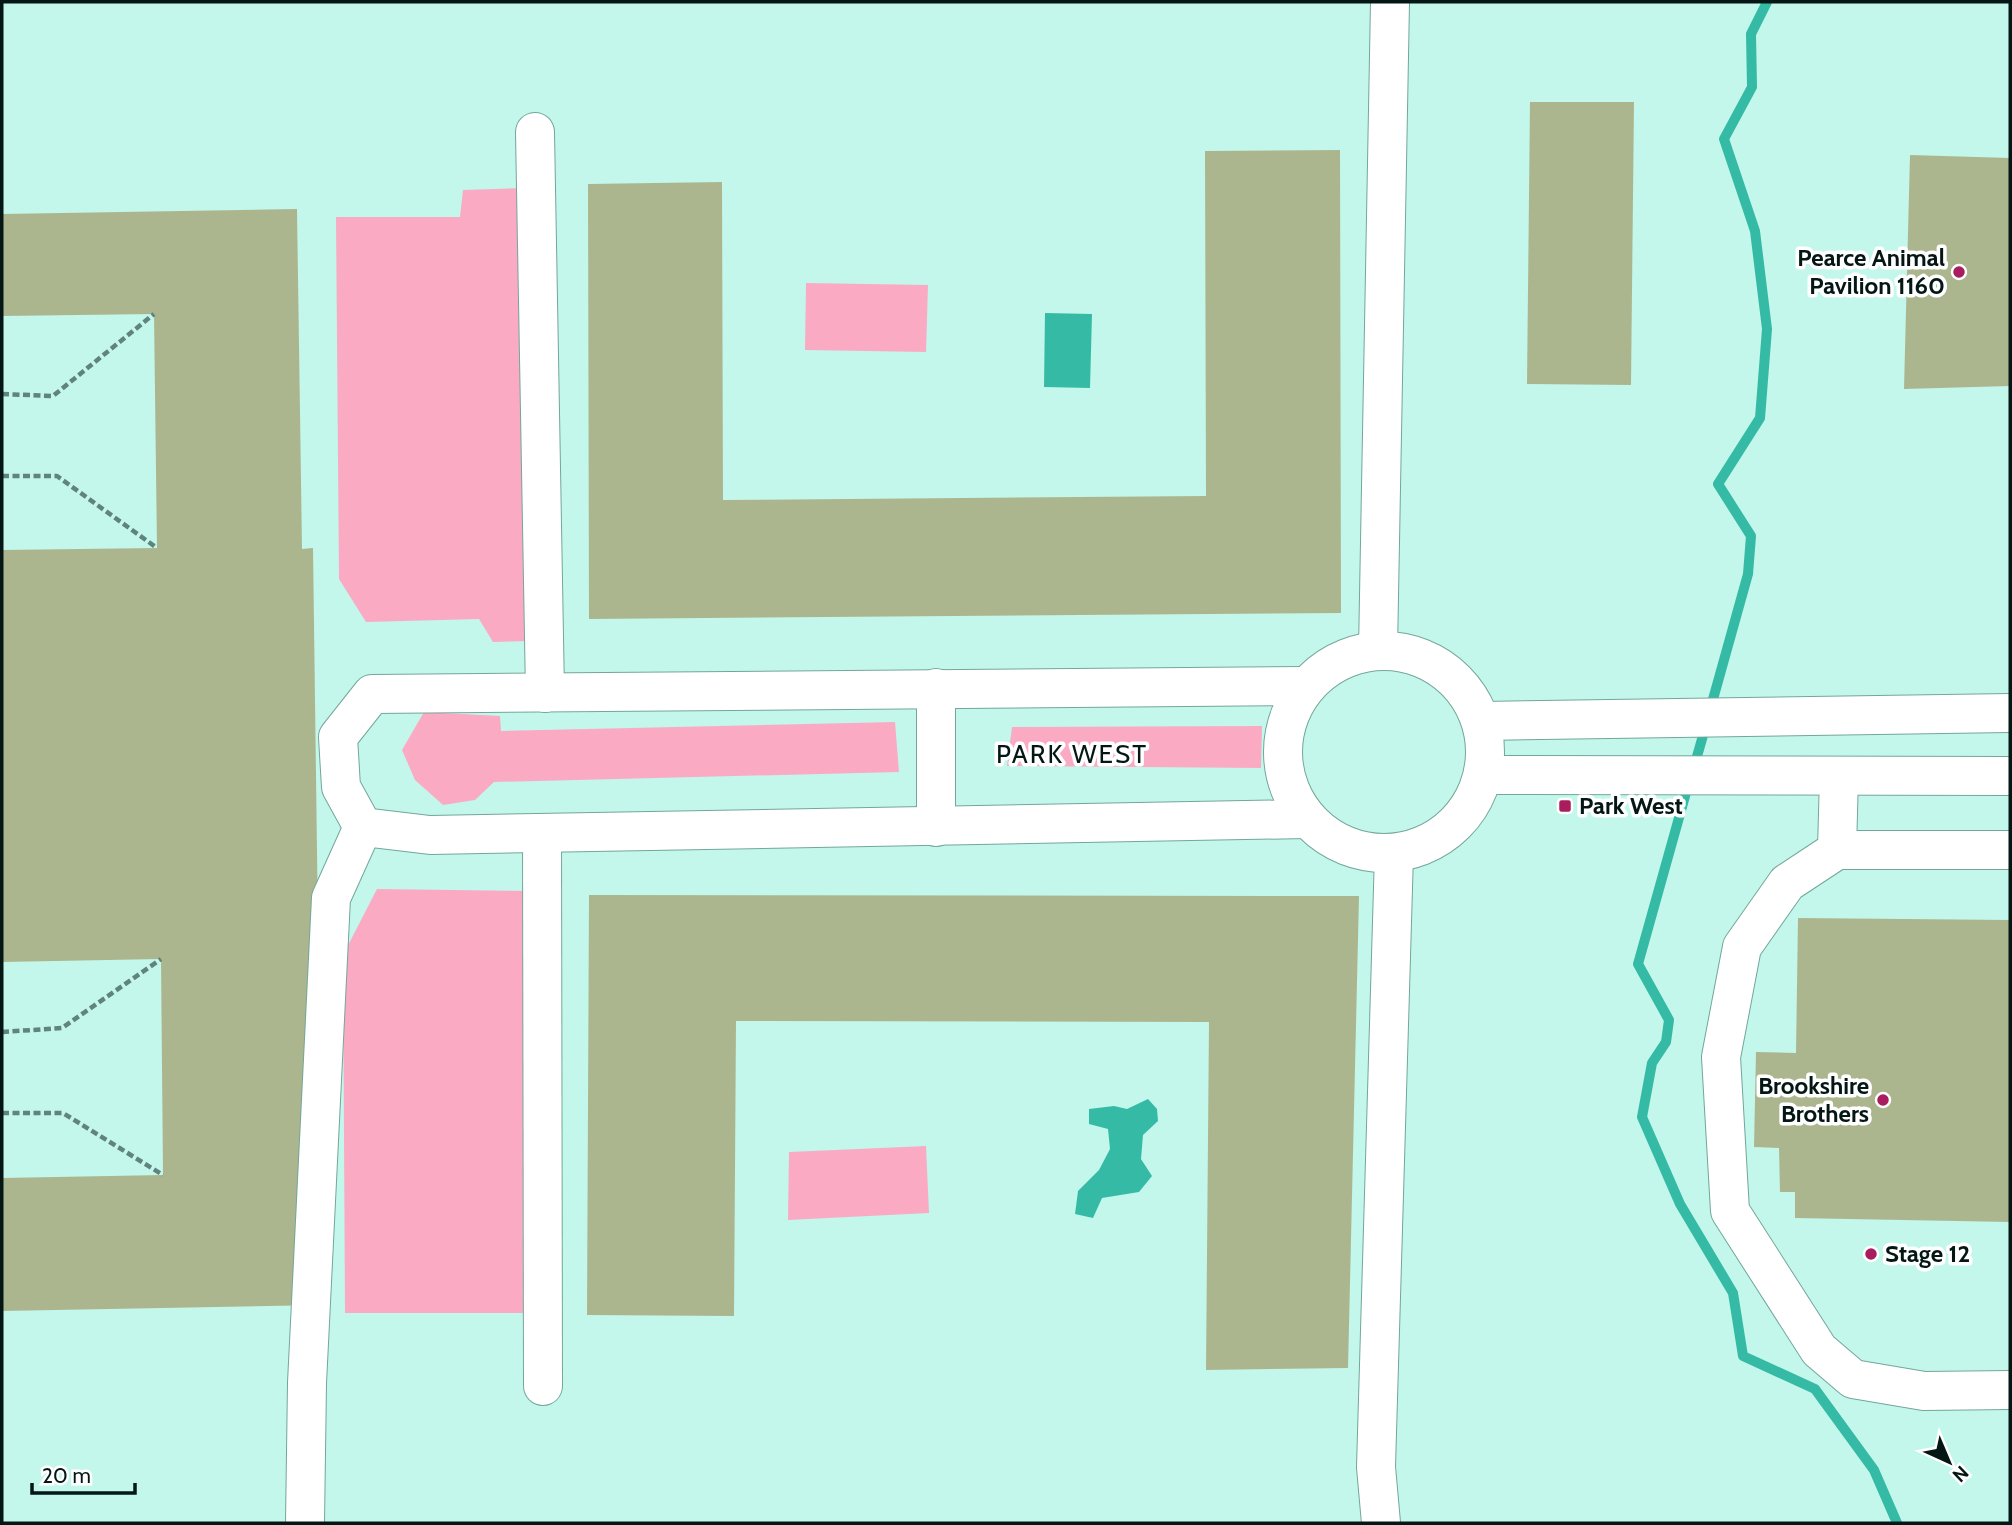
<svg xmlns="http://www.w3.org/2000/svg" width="2012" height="1525" viewBox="0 0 2012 1525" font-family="Cabin,sans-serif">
	<rect width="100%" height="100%" fill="#c3f7eb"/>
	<g fill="#fbaac4">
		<path d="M522,188L531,641L493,642L479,619L366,622L339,579L336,217H460L463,190Z"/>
		<path d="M806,283L928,285L926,352L805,350Z"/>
		<path d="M424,712L500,716L501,731L895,722L899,772L494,782L475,800L443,805L415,780L402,750Z"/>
		<path d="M1262,726L1261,768L1007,766L1012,727Z"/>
		<path d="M377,889L532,891L536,1313H345L343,955Z"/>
		<path d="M926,1146L929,1213L788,1220L789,1152Z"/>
	</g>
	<g fill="#35bba5">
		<path d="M1045,313L1092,314L1090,388L1044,387Z"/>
		<path d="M1148,1099L1157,1109L1158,1121L1143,1135L1141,1159L1152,1176L1139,1192L1102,1198L1093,1218L1075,1214L1078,1191L1099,1170L1110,1149L1108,1129L1089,1124V1109L1114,1106L1127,1109Z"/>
	</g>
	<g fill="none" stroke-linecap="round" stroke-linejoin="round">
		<g stroke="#35bba5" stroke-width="10">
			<path d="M1710,710L1748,574L1751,536L1718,484L1760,418L1767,329L1755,231L1724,139L1752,87L1751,34L1767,2"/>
			<path d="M1694,767L1706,725"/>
			<path d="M1689,782L1638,964L1669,1020L1666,1042L1652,1063L1642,1117L1680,1204L1733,1293L1743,1356L1815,1389L1874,1470L1897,1523"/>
		</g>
	</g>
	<g fill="#acb68e">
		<path d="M1530,102H1634L1631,385L1527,384Z"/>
		<path d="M1340,150L1341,613L589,619L588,184L722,182L723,500L1206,496L1205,151Z"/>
		<path d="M1910,155L2010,158V386L1904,389Z"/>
		<path d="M297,209L302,549L313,548L323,1305L2,1311V1178L163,1175L161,959L2,962V550L157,548L154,314L2,316V214Z"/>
		<path d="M589,895L1359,896L1348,1368L1206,1370L1209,1022L736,1021L734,1316L587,1315Z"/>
		<path d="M1798,918L2010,920V1222L1795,1218V1192H1780L1779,1148L1754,1147L1756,1052L1796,1053Z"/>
	</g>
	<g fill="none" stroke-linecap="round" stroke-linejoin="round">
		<defs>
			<g id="minor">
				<path d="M535,132L545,693"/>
				<path d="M1378,650L1390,2"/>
				<circle cx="1384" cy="752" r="101"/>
				<path d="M1482,721L2010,713"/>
				<path d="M1484,775L2010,776"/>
				<path d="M1306,819L430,835L363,827L341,787L338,737L372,694L1307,686"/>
				<path d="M936,827V688"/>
				<path d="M542,833L543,1386"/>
				<path d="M1837,850L1839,776"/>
				<path d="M2010,850H1837L1787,883L1742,947L1721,1057L1730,1211L1819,1350L1853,1379L1924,1391L2010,1390"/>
				<path d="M305,1523L307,1383L331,898L363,827"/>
				<path d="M1381,1523L1376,1467L1394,854"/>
			</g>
		</defs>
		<use href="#minor" stroke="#74a69a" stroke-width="40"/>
		<g stroke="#60837c" stroke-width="4.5" stroke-dasharray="7 3.5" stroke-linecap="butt">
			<path d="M2,394L53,396L154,314"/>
			<path d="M2,476H57L157,548"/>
			<path d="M2,1032L62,1028L161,959"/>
			<path d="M2,1113H63L163,1175"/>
		</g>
		<use href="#minor" stroke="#fff" stroke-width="38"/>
	</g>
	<g fill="#a91d5e" stroke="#fff" stroke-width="2.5">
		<circle cx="1959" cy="272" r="7"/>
		<rect x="1558" y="799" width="14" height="14" rx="3.5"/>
		<circle cx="1883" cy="1100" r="7"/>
		<circle cx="1871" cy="1254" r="7"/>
	</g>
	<g text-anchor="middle" stroke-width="7" stroke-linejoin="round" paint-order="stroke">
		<g font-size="24" font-weight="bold" fill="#041714" stroke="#fff" text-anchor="end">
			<text x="1945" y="266">Pearce Animal<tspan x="1945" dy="28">Pavilion 1160</tspan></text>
			<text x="1579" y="814" text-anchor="start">Park West</text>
			<text x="1869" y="1094">Brookshire<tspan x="1869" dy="28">Brothers</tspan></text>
			<text x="1885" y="1262" text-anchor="start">Stage 12</text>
		</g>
		<g font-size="26" letter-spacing="2" fill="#041714" stroke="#fff">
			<text x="1072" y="763">PARK WEST</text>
		</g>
	</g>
	<rect width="2012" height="1525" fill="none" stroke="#041714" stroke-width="7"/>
	<g transform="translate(1949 1462) rotate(136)" stroke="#ffffff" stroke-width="5" paint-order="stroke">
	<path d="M0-5L12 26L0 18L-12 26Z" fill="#041714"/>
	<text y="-10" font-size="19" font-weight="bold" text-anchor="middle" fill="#041714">N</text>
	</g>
	<path d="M32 1483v10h103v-10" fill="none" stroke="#041714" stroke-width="3.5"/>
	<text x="42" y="1483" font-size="21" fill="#041714" stroke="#ffffff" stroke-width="5" paint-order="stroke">20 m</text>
</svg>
